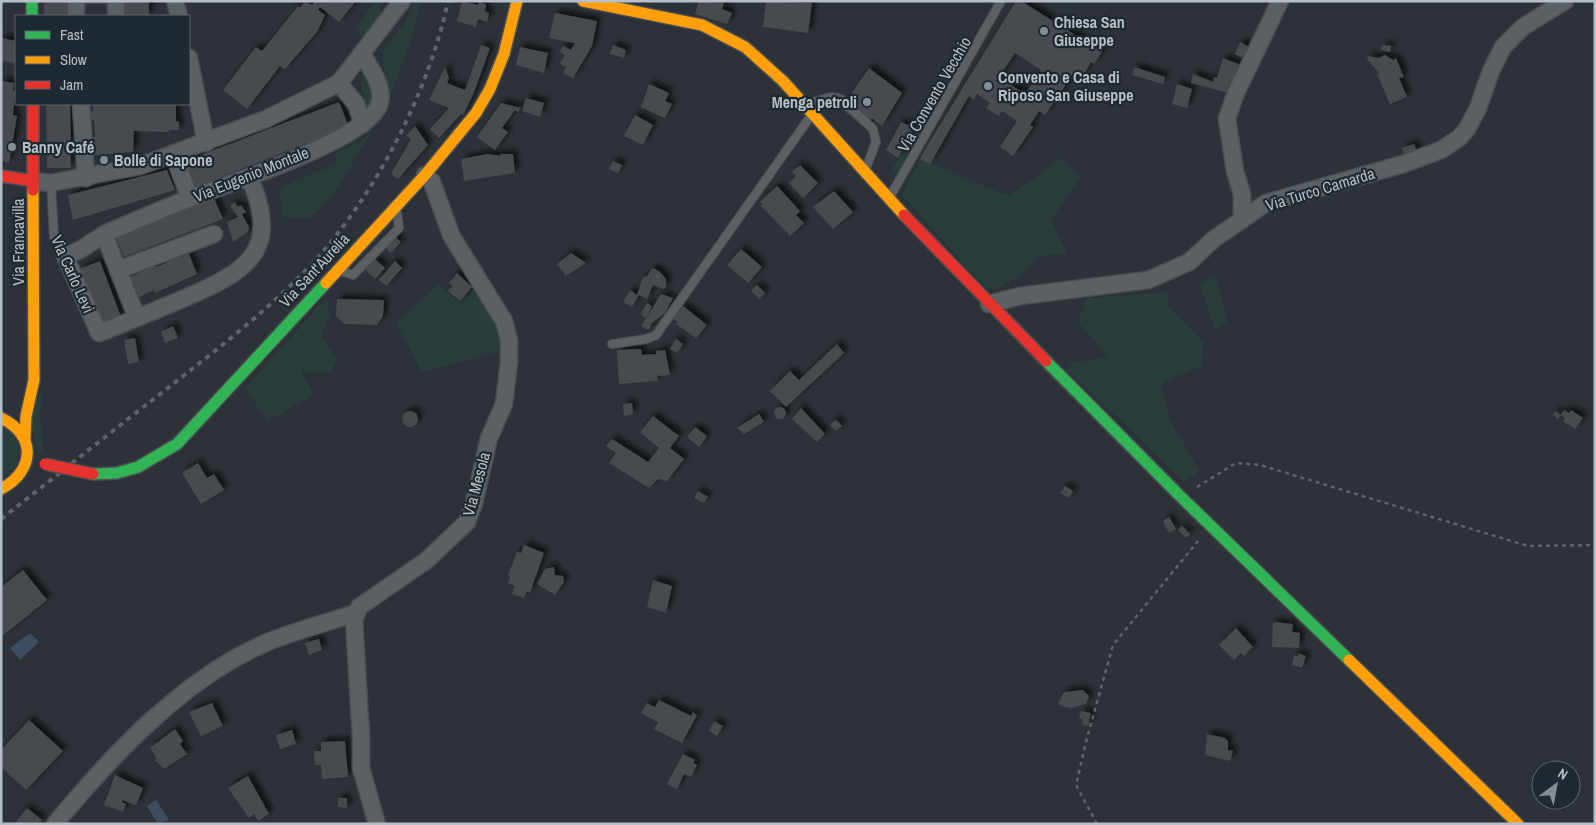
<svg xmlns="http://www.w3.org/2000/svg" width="1596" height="825" viewBox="0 0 1596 825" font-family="'Archivo Narrow',sans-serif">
	<defs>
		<filter id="shadow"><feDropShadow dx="4.5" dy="-4.5" stdDeviation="2.5" flood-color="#0009"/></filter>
	</defs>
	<rect width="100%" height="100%" fill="#2c3237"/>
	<g fill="#293d3d">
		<path d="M375,1H381C383,16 373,27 364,38L355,30Z"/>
		<path d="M416,1H422L409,46L387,104L386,80L382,57L384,48L403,26Z"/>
		<path d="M363,76L371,77L373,98L366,108L361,89Z"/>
		<path d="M922,116L929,120L903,167L888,177Z"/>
		<path d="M372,132L331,198L310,218L282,217L279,188L337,163L335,153L354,145Z"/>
		<path d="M1061,158L1081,177L1051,220L1067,253L1037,257L1026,272L995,289L985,287L902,195L920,159L1009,196Z"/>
		<path d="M1216,276L1227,322L1215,330L1199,283Z"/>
		<path d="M438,284L461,305L475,288L495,315L503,350L422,372L396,324Z"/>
		<path d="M1169,292L1168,306L1204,342L1201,366L1161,384L1169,418L1200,472L1184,482L1068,370L1073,361H1088L1107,356L1078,322L1087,298Z"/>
		<path d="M327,297L330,315L321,335L337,359L331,373L301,371L314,395L267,421L245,388Z"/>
		<path d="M42,391L40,420L44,455L37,451L30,414Z"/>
		<path d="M1,424L17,437L18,465L1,479Z"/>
	</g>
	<g fill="#3c4e5f">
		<path d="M30,633L39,642L20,660L10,648Z"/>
		<path d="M156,800L169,820L158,824L147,806Z"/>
	</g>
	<g fill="#464b50" fill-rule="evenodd" filter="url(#shadow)">
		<rect x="44" y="1" width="26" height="15"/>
		<rect x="82" y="1" width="27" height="3"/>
		<rect x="122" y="1" width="27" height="15"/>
		<path d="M305,1L312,5L315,1H356L339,22L320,7L318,10L325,15L317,32L285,69L280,66L247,109L223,90L256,47L262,51L298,6L300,8Z"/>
		<path d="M462,1L478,5L479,2L486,4L485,11L489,13L487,22L478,19L476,27L457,21Z"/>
		<path d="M699,1L724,3L722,9L732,13L727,24L695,14Z"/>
		<path d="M766,1L812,3L808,33L763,27Z"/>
		<path d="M1016,1H1021L1102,52L1094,64L1091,62L1083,76L1075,71L1045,115L1039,111L1030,125L1033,127L1013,156L1000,147L1017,121L1002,111L999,116L986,108L990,103L977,94L974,100L969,96L930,164L920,159L927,146ZM1015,53L1041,70L1025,94L999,77Z"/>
		<path d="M555,13L597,21L592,46L573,78L563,73L566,67L560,64L565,55L560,52L563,46L571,50L575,43L549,38Z"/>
		<path d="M1,38L16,41L15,63L1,61Z"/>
		<path d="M1240,42L1250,47L1244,58L1235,54Z"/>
		<path d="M481,45L490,48L473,95L463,115L461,114L439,138L430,129L449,108L429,100L445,67L449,78L447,83L465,90Z"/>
		<path d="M613,45L626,50L624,58L610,54Z"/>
		<path d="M1382,45L1391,46L1390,52L1381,50Z"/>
		<path d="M520,47L548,53L544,73L516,65Z"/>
		<path d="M1385,55L1393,60L1396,58L1404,77L1399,78L1407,97L1390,104L1377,74L1379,73L1367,59L1368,56L1378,58Z"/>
		<path d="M1223,58L1241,65L1229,93L1191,83L1193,74L1213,82L1214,77L1217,78Z"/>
		<path d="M1134,67L1165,77L1163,84L1132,75Z"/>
		<path d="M869,68L902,93L882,126L872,118L865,128L841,108Z"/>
		<path d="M1,81L14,83L13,91H15L13,115L17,116L9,163L1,161Z"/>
		<path d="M649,84L669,93L665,101L672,104L665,118L641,107Z"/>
		<path d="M1177,84L1192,89L1187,108L1172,104Z"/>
		<path d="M526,98L544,103L540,117L522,111Z"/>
		<path d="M339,102L349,127L195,187L185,161Z"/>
		<path d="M501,103L521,108L518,112L515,110L502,128L508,132L495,150L477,137Z"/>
		<path d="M46,104H70L71,145H65L64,149H70L71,168H47Z"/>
		<path d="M93,104H176V121L179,122V130H169V132L134,131L133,152L95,155L91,138L95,137L94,120H91V112L93,111Z"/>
		<path d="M635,115L653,125L643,145L624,136Z"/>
		<path d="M901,122L914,128L898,158L886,150Z"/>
		<path d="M415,126L428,145L398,179L391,174L411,139L406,136Z"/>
		<path d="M1414,144L1418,153L1405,157L1402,148Z"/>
		<path d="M488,154L501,156L500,154H513L515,173L464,181L461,159Z"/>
		<path d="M613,161L622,165L618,173L609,169Z"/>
		<path d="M800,165L818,183L803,198L789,183L796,176L792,172Z"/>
		<path d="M167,170L175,190L73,220L68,195Z"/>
		<path d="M777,186L800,211L796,215L804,223L790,236L761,206L763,205L760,202Z"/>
		<path d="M834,191L853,212L833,229L813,207Z"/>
		<path d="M214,198L223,219L124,257L116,237Z"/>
		<path d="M235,203L238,207L241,205L246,212L242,214L249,227L248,232L233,242L227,222L238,217L230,206Z"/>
		<path d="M390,232L401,242L391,253L380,243Z"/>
		<path d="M741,249L762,267L748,283L727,265Z"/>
		<path d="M571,253L586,263L566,276L557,264Z"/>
		<path d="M189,254L197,274L155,293L154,290L139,297L130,277L155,265L156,267L168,262L167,260L179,255L180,257Z"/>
		<path d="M375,259L385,268L375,279L365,269Z"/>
		<path d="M100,261L121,317L101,325L79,269Z"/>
		<path d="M395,261L402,268L386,286L379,280Z"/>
		<path d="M652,268L659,271L666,279V286L664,289L653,285L647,299L639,295L632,307L623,302L630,290L637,295L643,277L647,276Z"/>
		<path d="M457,273L472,287L460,301L448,291L453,286L449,283Z"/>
		<path d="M757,285L765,293L759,299L751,291Z"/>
		<path d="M661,294L673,298L665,313L652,323L648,330L641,326Z"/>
		<path d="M337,299L384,300L383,316L377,325L344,324L336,316Z"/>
		<path d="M647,303L652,306L646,318L641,314Z"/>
		<path d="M683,306L707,325L696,338L676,324L678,322L673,319Z"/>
		<path d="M173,326L178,338L165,343L161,332Z"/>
		<path d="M135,338L139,362L128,364L124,340Z"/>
		<path d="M676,339L683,344L677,353L670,349Z"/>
		<path d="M837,344L844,353L786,407L770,391L790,371L799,380Z"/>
		<path d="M641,349L642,355L656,354V351L665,350L670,375L657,376L658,381L619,384L617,350Z"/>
		<path d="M632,403L633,414L624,416L623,404Z"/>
		<circle cx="780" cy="413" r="6"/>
		<path d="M801,408L825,434L817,442L792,419Z"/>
		<path d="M1564,410L1569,413L1571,410L1583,418L1575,429L1563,421L1565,418L1561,415L1558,419L1553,415L1555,411L1561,415Z"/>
		<circle cx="410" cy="419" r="8"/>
		<path d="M759,414L764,422L744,434L737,428Z"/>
		<path d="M653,416L679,436L670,448L684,459L667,481L658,479L649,488L609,463L616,453L606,446L612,439L648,462L659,448L640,432Z"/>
		<path d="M836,420L842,426L835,431L830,424Z"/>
		<path d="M695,427L707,436L699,447L687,437Z"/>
		<path d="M198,463L207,478L214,474L224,490L201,504L182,473Z"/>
		<path d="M1065,486L1073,491L1069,498L1060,493Z"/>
		<path d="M698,491L708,497L704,503L694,498Z"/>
		<path d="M1169,517L1176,529L1169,533L1163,521Z"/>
		<path d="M1182,526L1190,534L1186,538L1178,530Z"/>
		<path d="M524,545L544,553L530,593L527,591L524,598L512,594L515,586L508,583L510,576L508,575L517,552L521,553Z"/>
		<path d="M554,567L555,575L563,576L564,582L555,595L537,584L545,569Z"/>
		<path d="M23,570L47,600L1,637V587Z"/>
		<path d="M653,580L672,586L666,613L647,607Z"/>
		<path d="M1273,622L1293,624L1292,632L1300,633L1299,648L1272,647Z"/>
		<path d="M1236,628L1253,647L1244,656L1241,653L1234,660L1219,645Z"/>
		<path d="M319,639L322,650L309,655L305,643Z"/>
		<path d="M1298,653L1306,656L1302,668L1292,665L1294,655L1298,656Z"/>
		<path d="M1083,690L1089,696L1086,704L1070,708L1061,706L1058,703L1064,692Z"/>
		<path d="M659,700L691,716L693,712L697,715L682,743L654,729L658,722L641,713L647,703L655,707Z"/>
		<path d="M212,703L223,726L201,736L189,712Z"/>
		<path d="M1081,711L1091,713L1088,726L1082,725L1083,719L1079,718Z"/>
		<path d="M29,720L63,751L26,790L1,767V750Z"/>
		<path d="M714,721L723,726L717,736L709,731Z"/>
		<path d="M175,729L183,741L180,744L187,754L164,769L155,760L157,759L150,748Z"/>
		<path d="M292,730L296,744L280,749L276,735Z"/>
		<path d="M1207,734L1225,738L1228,741V750L1233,751L1230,761L1205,755Z"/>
		<path d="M345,741L348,777L322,779L321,765H315L314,751H321V742Z"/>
		<path d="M683,754L695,760L693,763L697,765L691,777L684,774L677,789L667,784Z"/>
		<path d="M115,775L143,788L136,805L122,800V802L126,804L123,812L104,805Z"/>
		<path d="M248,776L269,814L258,821L254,814L249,818L228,788Z"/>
		<path d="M338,798H347V808L338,807Z"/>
		<path d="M27,808L42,820L39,824H14Z"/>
	</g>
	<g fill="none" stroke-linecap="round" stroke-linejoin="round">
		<defs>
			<g id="lane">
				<path d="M809,103L831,97L841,99L873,129L876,142L866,168"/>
				<path d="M51,183L54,237L65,256"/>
				<path d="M891,195L1001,1"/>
				<path d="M341,271L353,275L399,228L397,211"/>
				<path d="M612,344L646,339L656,335L810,117"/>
			</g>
			<g id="street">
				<path d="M76,1V16"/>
				<path d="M116,1V16"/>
				<path d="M175,1L179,16"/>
				<path d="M189,58L206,143"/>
				<path d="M339,83L356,104L363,124"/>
				<path d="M81,104L86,178"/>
				<path d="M173,154L190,198"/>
				<path d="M249,177C282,250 248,271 185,298C156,310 128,322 99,333L65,256C86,250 93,239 111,231C137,220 164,208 191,198C230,183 358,142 377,109C388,91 371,69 362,54"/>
				<path d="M34,181L51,183L140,166L266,119L339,83L402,1"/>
				<path d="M1242,220V194L1235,171L1227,118L1236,93L1280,1"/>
				<path d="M104,234L137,318"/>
				<path d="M118,270L214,234"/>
				<path d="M989,304L1020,296L1148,280L1189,262L1214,239L1266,203L1403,164L1441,150L1459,138L1467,129L1478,108L1491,71L1503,47L1523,27L1565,1"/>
				<path d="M55,824C111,756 181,681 263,644C293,631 326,623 356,613"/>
				<path d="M377,824L361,768V737L354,620L359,607L427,560L467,522L474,503L489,438L504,404L509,362V340L504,321L451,235L432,182L425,175"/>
			</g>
			<g id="fast">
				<path d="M32,1V16"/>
				<path d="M1046,361L1180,496L1349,660"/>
				<path d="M93,474L117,473L138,467L177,444L326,283"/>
			</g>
			<g id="slow">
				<path d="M583,1L702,25L745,47L783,81L904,215"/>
				<path d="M326,283L425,175L476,113L490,89L504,54L517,1"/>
				<path d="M1,418C37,435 35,471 1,489"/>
				<path d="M25,438L26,416L34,380L33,190"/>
				<path d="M1349,660L1518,824"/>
			</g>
			<g id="jam">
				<path d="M33,104V190"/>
				<path d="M1,176L34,181"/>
				<path d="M904,215L1046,361"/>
			</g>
		</defs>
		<use href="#lane" stroke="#4a4e52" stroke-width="10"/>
		<use href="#street" stroke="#4a4e52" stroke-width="19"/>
		<use href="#fast" stroke="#4a4e52" stroke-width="14"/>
		<use href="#slow" stroke="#4a4e52" stroke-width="14"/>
		<use href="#jam" stroke="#4a4e52" stroke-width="14"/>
		<g stroke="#5f6468" stroke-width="2.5" stroke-dasharray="4 4" stroke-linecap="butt">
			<path d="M1197,487L1236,463L1260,465L1528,546L1595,545"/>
			<path d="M1097,824L1076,785L1087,738L1113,645L1198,541"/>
		</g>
		<use href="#lane" stroke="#5b6065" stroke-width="8"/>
		<use href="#street" stroke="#5b6065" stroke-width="16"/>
		<use href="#fast" stroke="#30b455" stroke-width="11"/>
		<use href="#slow" stroke="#ff9f0a" stroke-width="11"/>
		<use href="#jam" stroke="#e5322d" stroke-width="11"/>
		<path stroke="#5f6469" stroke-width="4" stroke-dasharray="5 5" stroke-linecap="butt" d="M1,519C50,481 97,443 146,405C202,361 260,318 310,266C375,196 428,94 448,1"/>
		<defs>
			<path id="jam-bridge" d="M45,464L93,474"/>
		</defs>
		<use href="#jam-bridge" stroke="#4a4e52" stroke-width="14" stroke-linecap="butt"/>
		<use href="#jam-bridge" stroke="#e5322d" stroke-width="11"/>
	</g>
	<g fill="#868e95" stroke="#1f2931" stroke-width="2">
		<circle cx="1044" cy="31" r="5"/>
		<circle cx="988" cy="86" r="5"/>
		<circle cx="867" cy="102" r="5"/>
		<circle cx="12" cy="147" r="5"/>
		<circle cx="104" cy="160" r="5"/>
	</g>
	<g text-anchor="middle" stroke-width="4.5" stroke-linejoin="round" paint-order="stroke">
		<g font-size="16" font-weight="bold" fill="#b6bfc7" stroke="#1f2931" text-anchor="start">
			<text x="1054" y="28">Chiesa San<tspan x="1054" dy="18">Giuseppe</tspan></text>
			<text x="998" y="83">Convento e Casa di<tspan x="998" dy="18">Riposo San Giuseppe</tspan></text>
			<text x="857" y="108" text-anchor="end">Menga petroli</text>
			<text x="22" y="153">Banny Café</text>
			<text x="114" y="166">Bolle di Sapone</text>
		</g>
		<g font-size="16" fill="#b6bfc7" stroke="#1f2931">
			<text transform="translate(934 94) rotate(-60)" y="6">Via Convento Vecchio</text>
			<text transform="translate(251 174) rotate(-22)" y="6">Via Eugenio Montale</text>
			<text transform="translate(1320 189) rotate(-17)" y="6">Via Turco Camarda</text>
			<text transform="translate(18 242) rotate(-90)" y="6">Via Francavilla</text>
			<text transform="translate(314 270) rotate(-47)" y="6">Via Sant'Aurelia</text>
			<text transform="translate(73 274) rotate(66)" y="6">Via Carlo Levi</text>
			<text transform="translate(476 484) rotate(-75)" y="6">Via Mesola</text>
		</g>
	</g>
	<rect width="1596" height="825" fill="none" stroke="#b6bfc7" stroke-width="5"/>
	<rect x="15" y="15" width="175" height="90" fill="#1f2931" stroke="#5b656d"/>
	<rect x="25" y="31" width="25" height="8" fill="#30b455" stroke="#5b656d"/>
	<text x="60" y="40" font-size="15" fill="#b6bfc7">Fast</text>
	<rect x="25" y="56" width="25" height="8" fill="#ff9f0a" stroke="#5b656d"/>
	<text x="60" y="65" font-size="15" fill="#b6bfc7">Slow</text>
	<rect x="25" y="81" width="25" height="8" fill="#e5322d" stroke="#5b656d"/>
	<text x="60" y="90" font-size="15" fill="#b6bfc7">Jam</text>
	<g transform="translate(1556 785) rotate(32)"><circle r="24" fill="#1f2931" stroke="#5b656d"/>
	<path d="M0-4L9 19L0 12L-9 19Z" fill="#868e95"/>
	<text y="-8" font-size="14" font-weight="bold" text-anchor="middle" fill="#b6bfc7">N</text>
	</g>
</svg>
